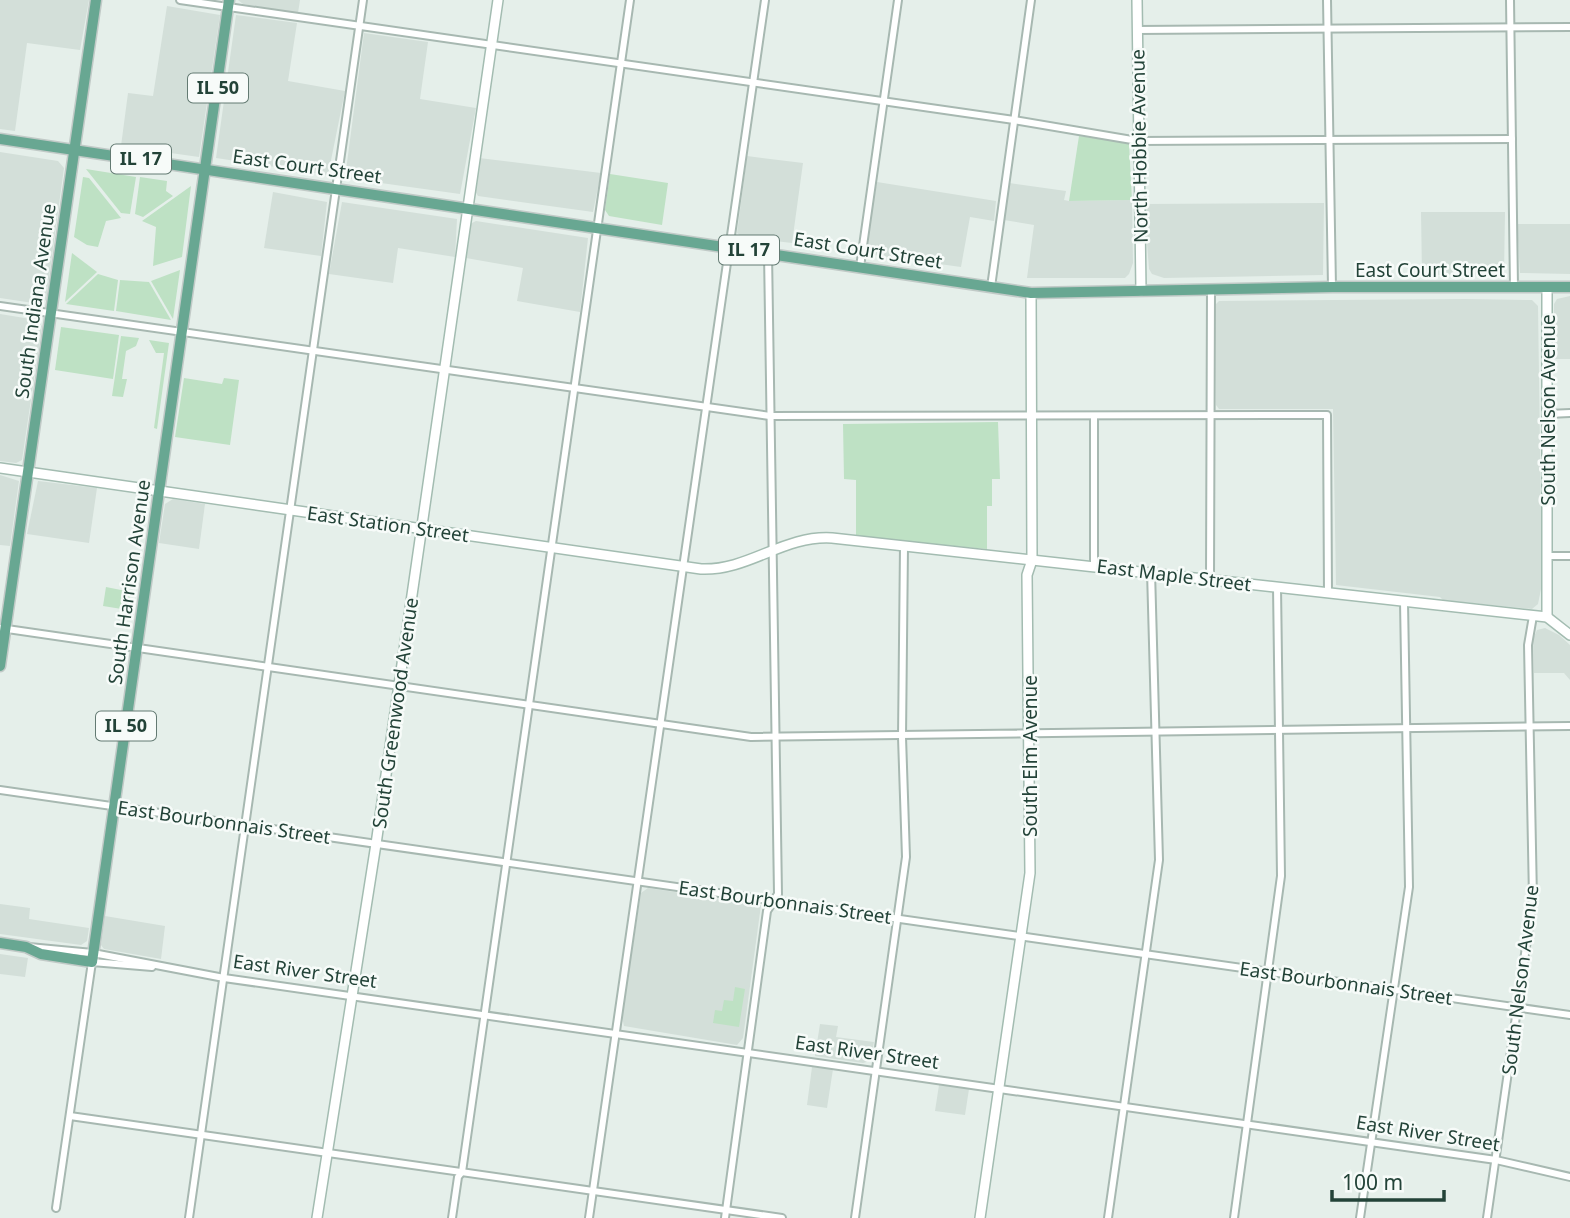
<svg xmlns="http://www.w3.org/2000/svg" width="1570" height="1218" viewBox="0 0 1570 1218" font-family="'Noto Sans',sans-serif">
	<rect width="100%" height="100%" fill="#e5efea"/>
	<g fill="#d3dfd9">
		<path d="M0,0H89L80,50L27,43L15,131L0,129Z"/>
		<path d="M238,0H300L298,13L243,4Z"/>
		<path d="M167,6L220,15L199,157L121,146L128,93L153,96Z"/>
		<path d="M236,15L297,23L288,81L345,91L328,175L216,158Z"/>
		<path d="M364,33L428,42L420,99L476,108L460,194L345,178Z"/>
		<path d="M0,152L58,161L64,168L46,300L40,304L0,298Z"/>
		<path d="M747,156L803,163L792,243L742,237L737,233Z"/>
		<path d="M479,158L601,173L593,212L478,196L475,191Z"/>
		<path d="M877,182L996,201L994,221L970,217L961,267L874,255L866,245Z"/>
		<path d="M1009,183L1066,191L1064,200L1069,201L1132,200L1133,263L1129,274L1125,278H1027L1034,225L1004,220Z"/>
		<path d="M273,192L327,202L321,256L264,248Z"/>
		<path d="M342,202L457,219L455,257L398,248L393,283L329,274Z"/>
		<path d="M1324,203L1323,275L1164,278L1152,274L1149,269L1144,204Z"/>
		<path d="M1421,212H1505L1504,274L1422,275Z"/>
		<path d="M476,221L588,238L580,312L517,301L523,268L466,258L470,224Z"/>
		<path d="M1517,224H1570V274L1520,273Z"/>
		<path d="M1570,296V359H1554V304L1557,299Z"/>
		<path d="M1465,299L1532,300L1538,306L1542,584L1538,604L1532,609L1443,600L1440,597L1336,585L1333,409H1219L1216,405L1215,305L1219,301Z"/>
		<path d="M0,314L37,320L42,326L22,460L16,463L0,461Z"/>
		<path d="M0,475L19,481L10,546L0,545Z"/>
		<path d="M38,481L97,488L89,543L27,534Z"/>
		<path d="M173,499L205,504L199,549L159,543L165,504Z"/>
		<path d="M1545,628L1559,635L1570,645V680L1564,673H1534L1533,639L1537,630Z"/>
		<path d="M648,888L761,905L743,1038L737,1045L624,1026L622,1017L641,893Z"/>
		<path d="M0,904L30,908L29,919L89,928L87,941L81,945L0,934Z"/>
		<path d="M105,916L165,926L161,959L104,949L101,945Z"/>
		<path d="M0,954L28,958L25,977L0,974Z"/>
		<path d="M820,1024L838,1026L836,1037L874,1042L870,1061L863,1063L815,1056Z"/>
		<path d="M812,1067L833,1069L827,1108L807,1105Z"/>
		<path d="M939,1085L969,1089L965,1115L935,1111Z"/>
	</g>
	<g fill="#bee1c4">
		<path d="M1079,136L1129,143L1132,200L1069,201Z"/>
		<path d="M86,169L136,177L130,214L121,213Z"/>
		<path d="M610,174L668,183L662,225L609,216L605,210Z"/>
		<path d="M83,177L89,178L121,218L106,221L98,247L87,245L74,237Z"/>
		<path d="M140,177L167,181L166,191L173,196L143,217L135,214Z"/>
		<path d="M191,186L182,257L153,266L156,227L142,221Z"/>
		<path d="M72,253L97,272L65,302Z"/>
		<path d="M180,270L173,319L151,281Z"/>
		<path d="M98,274L118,280L114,311L66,304Z"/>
		<path d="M120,280L149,282L171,320L116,311Z"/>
		<path d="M61,327L119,335L113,379L55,370Z"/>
		<path d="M121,336L139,338L136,346L126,351L122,379H127L123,397L112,396Z"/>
		<path d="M149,340L169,343L157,429L154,428L164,353H156Z"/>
		<path d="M184,378L222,384L224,378L239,380L230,445L175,437Z"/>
		<path d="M998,422L1000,479H992V506H987V549L856,537V480L844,479L843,424Z"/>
		<path d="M106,587L131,592L128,610L103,606Z"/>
		<path d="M735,987L745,989L739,1027L713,1023L715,1010L722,1011L724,1000L733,1001Z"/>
	</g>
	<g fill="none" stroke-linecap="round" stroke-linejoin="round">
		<defs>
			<g id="street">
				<path d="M180,0L1014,120L1138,141L1512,139"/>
				<path d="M1327,0L1332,287"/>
				<path d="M1510,0L1514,288"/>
				<path d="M1137,30L1570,27"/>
				<path d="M860,267L898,0"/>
				<path d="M991,287L1031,0"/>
				<path d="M0,306L770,416L1327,415L1328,593"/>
				<path d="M1548,414L1570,413"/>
				<path d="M1094,416V565"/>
				<path d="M1548,556H1570"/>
				<path d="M1210,579L1211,288"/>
				<path d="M0,628L751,737L1570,726"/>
				<path d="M0,790L1570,1015"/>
				<path d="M29,947L93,953L224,978L1496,1160L1570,1177"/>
				<path d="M70,1116L782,1218"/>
				<path d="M56,1208L92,962L152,967"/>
				<path d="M189,1218L363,0"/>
				<path d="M452,1218L458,1177L462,1172L630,0"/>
				<path d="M589,1218C647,812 706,406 765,0"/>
				<path d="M725,1218L767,911L778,894L768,253"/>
				<path d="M855,1218L906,857L902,737L904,546"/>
				<path d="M1108,1218L1159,860L1151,571"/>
				<path d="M1234,1218L1281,876L1277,587"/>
				<path d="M1360,1218L1409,887L1404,602"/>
				<path d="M1487,1218L1533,898L1528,645L1533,616"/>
			</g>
			<g id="secondary">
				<path d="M1137,0L1141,291"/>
				<path d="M1547,287V617"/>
				<path d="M0,468L701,569C749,571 783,535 832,538L1547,617L1570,635"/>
				<path d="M317,1218L376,844L498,0"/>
				<path d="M980,1218L1030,873L1027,575L1032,560L1031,293"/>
			</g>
			<g id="primary">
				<path d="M0,139L1031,293L1332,287H1570"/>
				<path d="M0,666L96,0"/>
				<path d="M0,943L26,947L41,954L92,962L229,0"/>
			</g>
		</defs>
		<use href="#street" stroke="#a7b8b1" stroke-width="10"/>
		<use href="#secondary" stroke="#a3bcb1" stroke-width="12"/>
		<use href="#primary" stroke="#c1cac7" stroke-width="13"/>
		<use href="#street" stroke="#fff" stroke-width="6"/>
		<use href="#secondary" stroke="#fff" stroke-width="9"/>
		<use href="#primary" stroke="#68a792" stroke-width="10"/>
	</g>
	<g text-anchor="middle" stroke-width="5" stroke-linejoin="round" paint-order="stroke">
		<g fill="#f7fbf9" stroke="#637a72" stroke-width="2">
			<rect x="188" y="73.5" width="60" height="29" rx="5"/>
			<rect x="111" y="144.5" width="60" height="29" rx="5"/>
			<rect x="719" y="235.5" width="60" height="29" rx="5"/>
			<rect x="96" y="711.5" width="60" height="29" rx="5"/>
		</g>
		<g font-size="18" font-weight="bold" fill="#234338">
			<text x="218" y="94">IL 50</text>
			<text x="141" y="165">IL 17</text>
			<text x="749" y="256">IL 17</text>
			<text x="126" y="732">IL 50</text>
		</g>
		<g font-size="19" fill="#234338" stroke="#f7fbf9">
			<text transform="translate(1139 146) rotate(-91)" y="7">North Hobbie Avenue</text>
			<text transform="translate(307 166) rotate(8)" y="7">East Court Street</text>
			<text transform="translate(868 250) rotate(9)" y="7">East Court Street</text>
			<text x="1430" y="277">East Court Street</text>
			<text transform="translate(35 301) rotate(-82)" y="7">South Indiana Avenue</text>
			<text transform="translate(1548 410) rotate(-90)" y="7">South Nelson Avenue</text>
			<text transform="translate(388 524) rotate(8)" y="7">East Station Street</text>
			<text transform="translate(1174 575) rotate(7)" y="7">East Maple Street</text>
			<text transform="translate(129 582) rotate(-82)" y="7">South Harrison Avenue</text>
			<text transform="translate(395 713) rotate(-82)" y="7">South Greenwood Avenue</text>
			<text transform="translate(1030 756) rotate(-90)" y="7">South Elm Avenue</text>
			<text transform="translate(224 822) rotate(8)" y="7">East Bourbonnais Street</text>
			<text transform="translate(785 902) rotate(8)" y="7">East Bourbonnais Street</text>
			<text transform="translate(305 971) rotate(8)" y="7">East River Street</text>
			<text transform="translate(1520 980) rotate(-83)" y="7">South Nelson Avenue</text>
			<text transform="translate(1346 983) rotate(8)" y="7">East Bourbonnais Street</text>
			<text transform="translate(867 1052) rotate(8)" y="7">East River Street</text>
			<text transform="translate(1428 1133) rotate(9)" y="7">East River Street</text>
		</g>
	</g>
	<path d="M1332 1190v10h112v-10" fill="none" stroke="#234338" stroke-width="3.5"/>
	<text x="1342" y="1190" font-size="21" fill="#234338" stroke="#f7fbf9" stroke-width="5" paint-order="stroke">100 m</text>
</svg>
